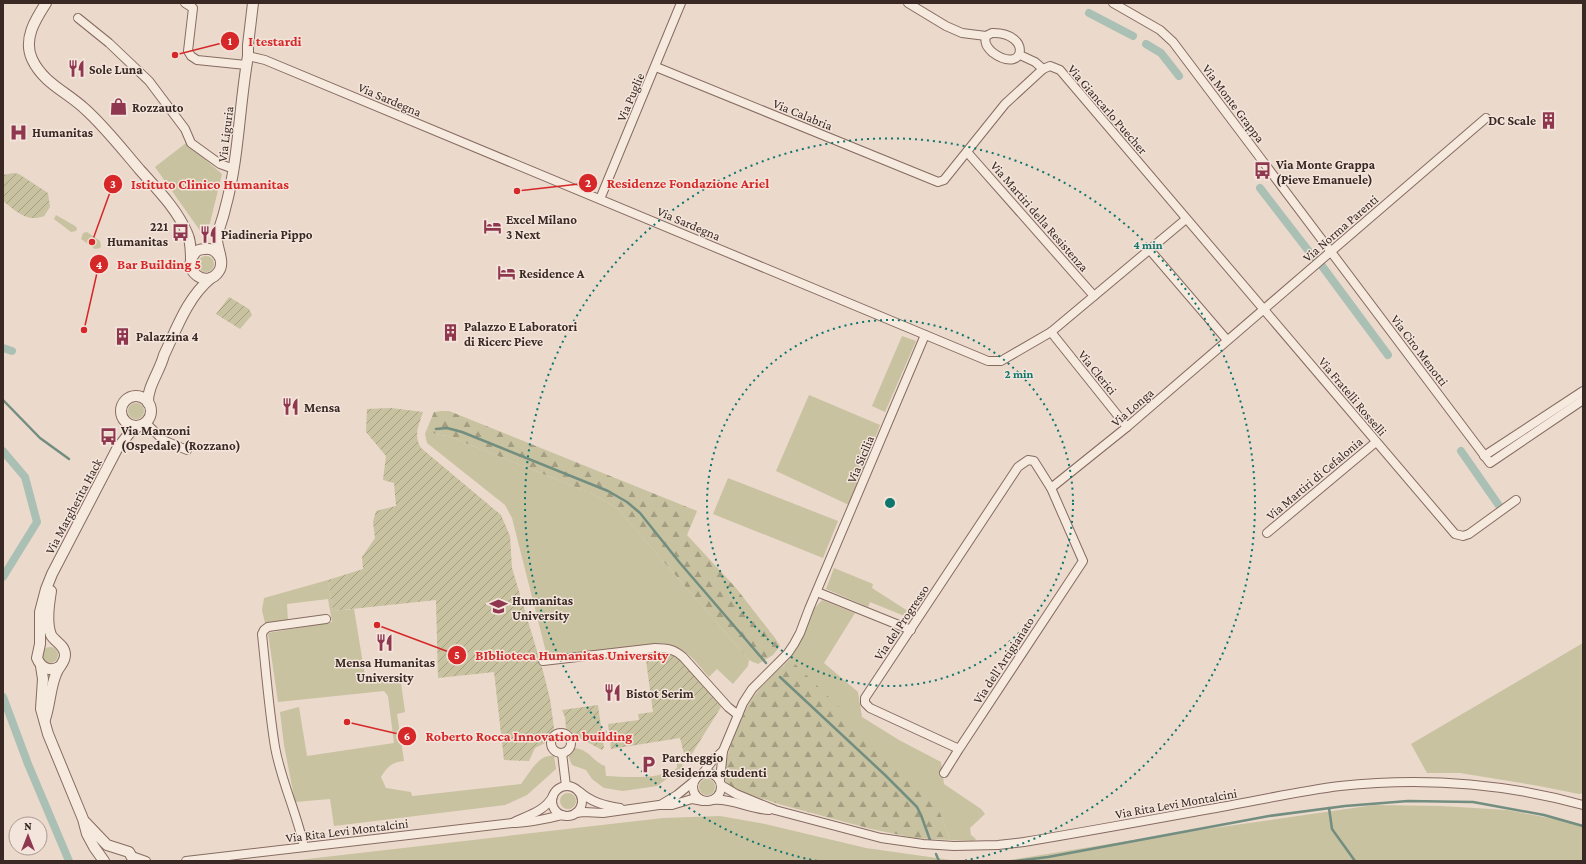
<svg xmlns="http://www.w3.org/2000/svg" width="1586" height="864" viewBox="0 0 1586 864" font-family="'Crimson Pro',serif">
	<defs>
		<pattern id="forest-firs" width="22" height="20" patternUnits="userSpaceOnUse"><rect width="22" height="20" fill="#c8c2a0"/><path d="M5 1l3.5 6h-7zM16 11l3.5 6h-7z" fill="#a39e82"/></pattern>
		<pattern id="garden-furrows" width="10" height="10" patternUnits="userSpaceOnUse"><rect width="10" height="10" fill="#c8c2a0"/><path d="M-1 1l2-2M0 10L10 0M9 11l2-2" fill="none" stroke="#a39e82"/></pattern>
	</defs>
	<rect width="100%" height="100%" fill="#ebd9cc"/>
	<g fill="#c8c2a0">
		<path d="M186,143L222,174L208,231L201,232L155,167Z"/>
		<path d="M56,215L75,226L77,228L76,231L71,232L54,219Z"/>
		<path d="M87,232L100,241L101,246L100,248L95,249L81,239L83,233Z"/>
		<circle cx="206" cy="264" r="8"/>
		<path d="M902,336L916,341L885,412L872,406Z"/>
		<path d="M809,395L880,425L849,505L776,471Z"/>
		<circle cx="136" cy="411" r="8"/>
		<path d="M427,429L435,434L448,436L591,493L618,509L749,660L748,666L733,684L717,669L709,677C693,659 684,644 658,643L547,656L512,518L505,505L427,443L425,434Z"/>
		<path d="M728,478L838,521L823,558L713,514Z"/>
		<path d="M834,568L873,584L872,588L911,613L907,617L870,602L868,607L826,589Z"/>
		<path d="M328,580L333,611L354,609L366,682L410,677V682L401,683L405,712L397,714L404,761C392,762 387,767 381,777L386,788L411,792L412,796H413L521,784C529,774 539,753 554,756L556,769L527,795L505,805L334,826L330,799L295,802L284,745L280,712L299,707L307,756L394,743L388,696L384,691L278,702L268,633L332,622L328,599L287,604L288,621L265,623L262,610L264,598Z"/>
		<path d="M822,600L855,613L824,663L858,692L862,717L899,740L941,762L944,784L981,809L985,814L970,828L971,835L976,839L974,841L950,840L941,815L790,659L813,610Z"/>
		<path d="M1583,643V793L1579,794L1539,786L1460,773H1427L1411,744Z"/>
		<circle cx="50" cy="655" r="8"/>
		<path d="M575,748C590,750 592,761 605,766L606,776C626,777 661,780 677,768V763L682,764L683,767L657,786L623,791L604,788L592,779L586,770L572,765L568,755L573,749Z"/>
		<circle cx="707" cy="787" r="8"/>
		<circle cx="568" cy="801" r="8"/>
		<path d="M1374,805L1441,806L1507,810L1576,823L1583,826V861H1003L1165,835Z"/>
		<path d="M720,816L765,824L866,848L958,861H290L663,818Z"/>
	</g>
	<g fill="url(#forest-firs)">
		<path d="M442,411H449L697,511L687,535L736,588L775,638L780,646L773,655L758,664L749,660L618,509L591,493L448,436L435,434L427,429L434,412Z"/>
		<path d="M790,659L928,794L941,815L950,840L915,838L871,829L782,805L736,790C731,788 727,785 725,779C721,765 741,717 749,704C759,686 776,673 790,659Z"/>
	</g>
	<g fill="url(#garden-furrows)">
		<path d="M14,173L19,174L48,193L50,207L44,216C27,223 16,211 3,201V175Z"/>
		<path d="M229,297L249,309L252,315L240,329L216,314Z"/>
		<path d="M391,408L423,412C419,425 413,435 421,448L501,515L510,536L512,568L543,671L550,699L554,728L549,741L535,748L529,761L504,760L494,672L438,678L436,600L333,611L328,580L363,569L362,557L375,538L373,522L376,511L396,506L394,483L383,480L386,456L366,432L367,409Z"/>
		<path d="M657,651L668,653L682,661L721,707L688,760L684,754L680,738L611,749L608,724L639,720L638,714L653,712L645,653Z"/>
		<path d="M598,705L604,748L602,750L580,738L566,728L565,717L562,710Z"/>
	</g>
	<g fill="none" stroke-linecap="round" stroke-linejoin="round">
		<g stroke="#728e80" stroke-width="2.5">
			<path d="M3,400L40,438L69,459"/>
			<path d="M436,429L447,428L462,432L608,491L627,502L640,513L680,563L766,663"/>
			<path d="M780,677L885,775L917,807L921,815L930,840"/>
			<path d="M1329,808L1332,829L1355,861"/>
			<path d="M936,854L939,861"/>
			<path d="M1016,861L1048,857L1269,816L1345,806L1408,801L1473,802L1544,815L1583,826"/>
		</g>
		<g stroke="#abc0b4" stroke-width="8">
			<path d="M1089,13L1133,36"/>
			<path d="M1146,44L1161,53L1179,76"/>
			<path d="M1260,188L1314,258"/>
			<path d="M1322,266L1388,355"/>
			<path d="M3,348L12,351"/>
			<path d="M3,451L25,477L37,522L3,577"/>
			<path d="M1461,451L1500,507"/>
			<path d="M3,697L28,764L69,861"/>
		</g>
		<defs>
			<g id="minor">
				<path d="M185,3L193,8L188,51L191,56L197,60L246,65"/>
				<path d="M908,3L946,26L962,33L986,36"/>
				<path d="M1113,3L1160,30L1173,42L1490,463L1583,400"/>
				<path d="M78,18L109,43L149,81L185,129L191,143L220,164L234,169"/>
				<path d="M992,33C1033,32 1025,77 992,52C987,47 984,43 986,36Z"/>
				<path d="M1020,55L1035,62L1043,69"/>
				<path d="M248,56L265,60L988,361H1001L1051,332L1186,219"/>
				<path d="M656,67L938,182L944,180L1005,104L1043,69L1050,66L1060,70L1455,534L1463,536L1469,534L1516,500"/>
				<path d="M967,152L1094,296"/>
				<path d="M600,199L681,3"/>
				<path d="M1149,249L1227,340"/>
				<path d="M1051,332L1127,427"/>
				<path d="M146,423L163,440L187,450"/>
				<path d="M1484,456L1583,391"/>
				<path d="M1051,488L1127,427L1486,118"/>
				<path d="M1267,533L1376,442"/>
				<path d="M817,592L911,630"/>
				<path d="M543,661L655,648C667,648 674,649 683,657L728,707L738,715"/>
				<circle cx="561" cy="743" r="10"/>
				<path d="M562,753L566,786"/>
				<circle cx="707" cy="787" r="14"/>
				<path d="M703,773L713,760L723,751"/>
				<path d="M944,773L959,749L1083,561L1051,488L1034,461L1028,460L1018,467L865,698V703L870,708L959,749"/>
				<path d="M720,780L723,751L743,703L752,689L788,653L794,644L800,633L809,609L925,335"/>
				<path d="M721,785L736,794L775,810L881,838L923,844L954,846L998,845L1024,842C1090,831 1155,819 1221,807C1260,800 1300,791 1340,786C1421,777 1504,783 1583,805"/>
				<circle cx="567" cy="801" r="15"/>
				<path d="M580,792C591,802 605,806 620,808"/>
				<path d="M713,800C731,798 750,809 769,810"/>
				<path d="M662,804L677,795L693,782"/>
				<path d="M576,813L584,812L603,813L659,805H672L692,799L703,801"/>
				<path d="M514,822C529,815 545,811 553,796"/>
				<path d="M304,847C297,813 281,781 275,747C269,710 266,672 262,634L264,630L268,627L326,619"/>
				<path d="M132,856L146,861"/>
				<path d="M186,861L512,823C530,823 545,819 562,815"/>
			</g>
			<g id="tertiary">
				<path d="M46,3C35,20 23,39 32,59C43,83 67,92 85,109C105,127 122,149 140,170C157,189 177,209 187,233C191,241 191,251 191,260"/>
				<path d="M220,258C217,252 212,248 205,249C201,249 197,250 195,253C180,270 207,290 219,271C225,262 217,249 217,239C218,229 223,219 225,209C239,159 239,107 248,56V45L253,3"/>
				<circle cx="136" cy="411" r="15"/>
				<path d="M148,403C147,387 160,371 164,355C177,328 187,298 211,278"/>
				<path d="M41,666L43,679L41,709L48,734L83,819L87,834L94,847L104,861"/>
				<path d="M59,667C49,672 41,668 37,658L40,644V612L46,589L52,574L117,449L131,431L139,426"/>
				<path d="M45,719C50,705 50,688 56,674C58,667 65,663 65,655C65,645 55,642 51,635C46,622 49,604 51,591"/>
				<path d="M85,822L107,845L129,852L134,861"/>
			</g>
		</defs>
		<use href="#minor" stroke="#866b61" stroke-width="10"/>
		<use href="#tertiary" stroke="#866b61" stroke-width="12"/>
		<use href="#minor" stroke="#f6e9de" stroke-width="8"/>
		<use href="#tertiary" stroke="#f6e9de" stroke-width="10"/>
	</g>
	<g fill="none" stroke="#0f766e" stroke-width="2" stroke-dasharray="2 4">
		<circle cx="890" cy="503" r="183"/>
		<path d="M817 861A365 365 0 1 1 963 861"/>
	</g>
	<defs>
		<symbol id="restaurant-bare" viewBox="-9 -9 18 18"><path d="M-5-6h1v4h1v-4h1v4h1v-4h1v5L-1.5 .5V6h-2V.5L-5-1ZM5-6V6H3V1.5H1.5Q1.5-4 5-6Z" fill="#8f374f" stroke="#f3e5db" stroke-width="2.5" paint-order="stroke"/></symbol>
		<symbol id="shop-bare" viewBox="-9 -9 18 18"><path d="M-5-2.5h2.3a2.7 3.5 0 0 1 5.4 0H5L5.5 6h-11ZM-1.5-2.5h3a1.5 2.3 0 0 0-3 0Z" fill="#8f374f" stroke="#f3e5db" stroke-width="2.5" paint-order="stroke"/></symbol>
		<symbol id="building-bare" viewBox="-9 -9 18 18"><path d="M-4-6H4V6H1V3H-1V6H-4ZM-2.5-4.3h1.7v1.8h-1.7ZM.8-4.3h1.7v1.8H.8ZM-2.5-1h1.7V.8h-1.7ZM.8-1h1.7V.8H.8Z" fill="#8f374f" stroke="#f3e5db" stroke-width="2.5" paint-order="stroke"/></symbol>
		<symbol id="hospital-bare" viewBox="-9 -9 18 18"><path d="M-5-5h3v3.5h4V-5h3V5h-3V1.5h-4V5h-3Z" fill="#8f374f" stroke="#f3e5db" stroke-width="2.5" paint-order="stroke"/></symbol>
		<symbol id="bus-bare" viewBox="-9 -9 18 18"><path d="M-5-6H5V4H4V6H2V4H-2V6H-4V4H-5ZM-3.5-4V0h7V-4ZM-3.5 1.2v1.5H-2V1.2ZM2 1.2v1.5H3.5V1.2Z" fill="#8f374f" stroke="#f3e5db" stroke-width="2.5" paint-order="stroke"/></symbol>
		<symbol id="hotel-bare" viewBox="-9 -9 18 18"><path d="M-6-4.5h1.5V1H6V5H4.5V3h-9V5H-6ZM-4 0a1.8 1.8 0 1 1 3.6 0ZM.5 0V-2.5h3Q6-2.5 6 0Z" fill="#8f374f" stroke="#f3e5db" stroke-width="2.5" paint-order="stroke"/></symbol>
		<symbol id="university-bare" viewBox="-9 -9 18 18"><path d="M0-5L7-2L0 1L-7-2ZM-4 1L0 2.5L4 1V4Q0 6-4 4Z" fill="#8f374f" stroke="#f3e5db" stroke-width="2.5" paint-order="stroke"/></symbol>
		<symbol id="parking-bare" viewBox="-9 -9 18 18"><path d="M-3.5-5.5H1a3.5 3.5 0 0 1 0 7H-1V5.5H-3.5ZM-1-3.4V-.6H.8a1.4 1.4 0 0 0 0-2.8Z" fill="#8f374f" stroke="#f3e5db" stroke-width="2.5" paint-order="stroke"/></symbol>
	</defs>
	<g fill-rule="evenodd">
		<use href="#restaurant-bare" x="64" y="56" width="25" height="25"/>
		<use href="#shop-bare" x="106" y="94" width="25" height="25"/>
		<use href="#building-bare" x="1536" y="108" width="25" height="25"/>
		<use href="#hospital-bare" x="6" y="120" width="25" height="25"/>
		<use href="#bus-bare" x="1250" y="158" width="25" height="25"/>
		<use href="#hotel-bare" x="480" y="214" width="25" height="25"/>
		<use href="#bus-bare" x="168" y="220" width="25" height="25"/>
		<use href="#restaurant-bare" x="196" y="222" width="25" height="25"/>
		<use href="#hotel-bare" x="494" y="260" width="25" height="25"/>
		<use href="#building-bare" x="438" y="320" width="25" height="25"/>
		<use href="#building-bare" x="110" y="324" width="25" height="25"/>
		<use href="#restaurant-bare" x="278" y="394" width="25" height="25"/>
		<use href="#bus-bare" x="96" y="424" width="25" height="25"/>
		<use href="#university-bare" x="486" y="594" width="25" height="25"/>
		<use href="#restaurant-bare" x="372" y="630" width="25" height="25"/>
		<use href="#restaurant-bare" x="600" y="680" width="25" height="25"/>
		<use href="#parking-bare" x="636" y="752" width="25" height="25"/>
	</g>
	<g text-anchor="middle" stroke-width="3" stroke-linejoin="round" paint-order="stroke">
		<g font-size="13" font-weight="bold" fill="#392823" stroke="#f3e5db" text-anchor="start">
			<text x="89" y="74">Sole Luna</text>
			<text x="132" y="112">Rozzauto</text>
			<text x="1536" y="125" text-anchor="end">DC Scale</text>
			<text x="32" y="137">Humanitas</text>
			<text x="1276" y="169">Via Monte Grappa<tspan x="1276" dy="15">(Pieve Emanuele)</tspan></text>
			<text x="506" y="224">Excel Milano<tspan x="506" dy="15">3 Next</tspan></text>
			<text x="168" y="231" text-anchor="end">221<tspan x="168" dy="15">Humanitas</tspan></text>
			<text x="221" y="239">Piadineria Pippo</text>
			<text x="519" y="278">Residence A</text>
			<text x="464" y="331">Palazzo E Laboratori<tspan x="464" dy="15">di Ricerc Pieve</tspan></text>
			<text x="136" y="341">Palazzina 4</text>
			<text x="304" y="412">Mensa</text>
			<text x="121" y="435">Via Manzoni<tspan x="121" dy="15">(Ospedale) (Rozzano)</tspan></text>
			<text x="512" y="605">Humanitas<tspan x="512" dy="15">University</tspan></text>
			<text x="385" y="667" text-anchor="middle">Mensa Humanitas<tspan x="385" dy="15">University</tspan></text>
			<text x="626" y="698">Bistot Serim</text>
			<text x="662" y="762">Parcheggio<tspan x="662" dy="15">Residenza studenti</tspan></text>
		</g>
		<g font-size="13" fill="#392823" stroke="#f3e5db">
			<text transform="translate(630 97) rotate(-67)" y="5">Via Puglie</text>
			<text transform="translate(390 99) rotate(23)" y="5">Via Sardegna</text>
			<text transform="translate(1234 103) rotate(53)" y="5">Via Monte Grappa</text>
			<text transform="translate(1108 109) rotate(49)" y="5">Via Giancarlo Puecher</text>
			<text transform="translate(803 114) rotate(22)" y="5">Via Calabria</text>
			<text transform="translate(225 134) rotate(-83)" y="5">Via Liguria</text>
			<text transform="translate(1040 216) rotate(49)" y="5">Via Martiri della Resistenza</text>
			<text transform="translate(689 223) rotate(23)" y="5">Via Sardegna</text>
			<text transform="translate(1340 228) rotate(-41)" y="5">Via Norma Parenti</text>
			<text transform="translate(1420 350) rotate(53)" y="5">Via Ciro Menotti</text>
			<text transform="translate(1098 372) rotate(51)" y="5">Via Clerici</text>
			<text transform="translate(1353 396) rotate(50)" y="5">Via Fratelli Rosselli</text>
			<text transform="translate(1132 407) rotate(-41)" y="5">Via Longa</text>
			<text transform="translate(860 459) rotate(-67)" y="5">Via Sicilia</text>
			<text transform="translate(1314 478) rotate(-40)" y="5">Via Martiri di Cefalonia</text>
			<text transform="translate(73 506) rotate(-62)" y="5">Via Margherita Hack</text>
			<text transform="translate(901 622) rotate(-56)" y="5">Via del Progresso</text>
			<text transform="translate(1003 660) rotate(-57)" y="5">Via dell'Artigianato</text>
			<text transform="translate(1176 803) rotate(-10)" y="5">Via Rita Levi Montalcini</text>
			<text transform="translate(347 830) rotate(-7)" y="5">Via Rita Levi Montalcini</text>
		</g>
	</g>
	<circle cx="890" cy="503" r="6" fill="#0f766e" stroke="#f3e5db" stroke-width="2"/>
	<g font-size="12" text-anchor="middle" font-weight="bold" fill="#0f766e" stroke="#f3e5db" stroke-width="3" stroke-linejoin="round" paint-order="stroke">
		<text x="1148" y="249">4 min</text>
		<text x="1019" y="378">2 min</text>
	</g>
	<path fill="none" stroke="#d62828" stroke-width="1.5" d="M175 55L230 41M517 191L588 183M92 242L113 184M84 330L99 264M377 625L457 655M347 722L407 736"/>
	<g fill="#d62828" stroke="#f3e5db" stroke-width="1.5">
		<circle cx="175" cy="55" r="4"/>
		<circle cx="517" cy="191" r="4"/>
		<circle cx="92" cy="242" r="4"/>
		<circle cx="84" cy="330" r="4"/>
		<circle cx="377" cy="625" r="4"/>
		<circle cx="347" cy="722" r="4"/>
		<circle cx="230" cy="41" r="10"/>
		<circle cx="588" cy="183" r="10"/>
		<circle cx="113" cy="184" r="10"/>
		<circle cx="99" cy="264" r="10"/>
		<circle cx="457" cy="655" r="10"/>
		<circle cx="407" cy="736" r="10"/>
	</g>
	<g font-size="12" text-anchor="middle" font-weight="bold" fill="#fff">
		<text x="230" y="45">1</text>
		<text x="588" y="187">2</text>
		<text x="113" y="188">3</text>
		<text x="99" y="269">4</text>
		<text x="457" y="659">5</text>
		<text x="407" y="740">6</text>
	</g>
	<g font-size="14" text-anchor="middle" font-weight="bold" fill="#d62828" stroke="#f3e5db" stroke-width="3" stroke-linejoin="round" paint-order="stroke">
		<text x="275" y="46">I testardi</text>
		<text x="688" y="188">Residenze Fondazione Ariel</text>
		<text x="210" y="189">Istituto Clinico Humanitas</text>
		<text x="159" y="269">Bar Building 5</text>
		<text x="572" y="660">BIblioteca Humanitas University</text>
		<text x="529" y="741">Roberto Rocca Innovation building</text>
	</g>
	<rect width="1586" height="864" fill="none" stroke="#392823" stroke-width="8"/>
	<g transform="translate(28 836)"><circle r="19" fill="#f3e5db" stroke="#a99991"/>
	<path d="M0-3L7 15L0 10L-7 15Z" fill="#8f374f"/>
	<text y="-6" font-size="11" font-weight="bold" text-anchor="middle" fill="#392823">N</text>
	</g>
</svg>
